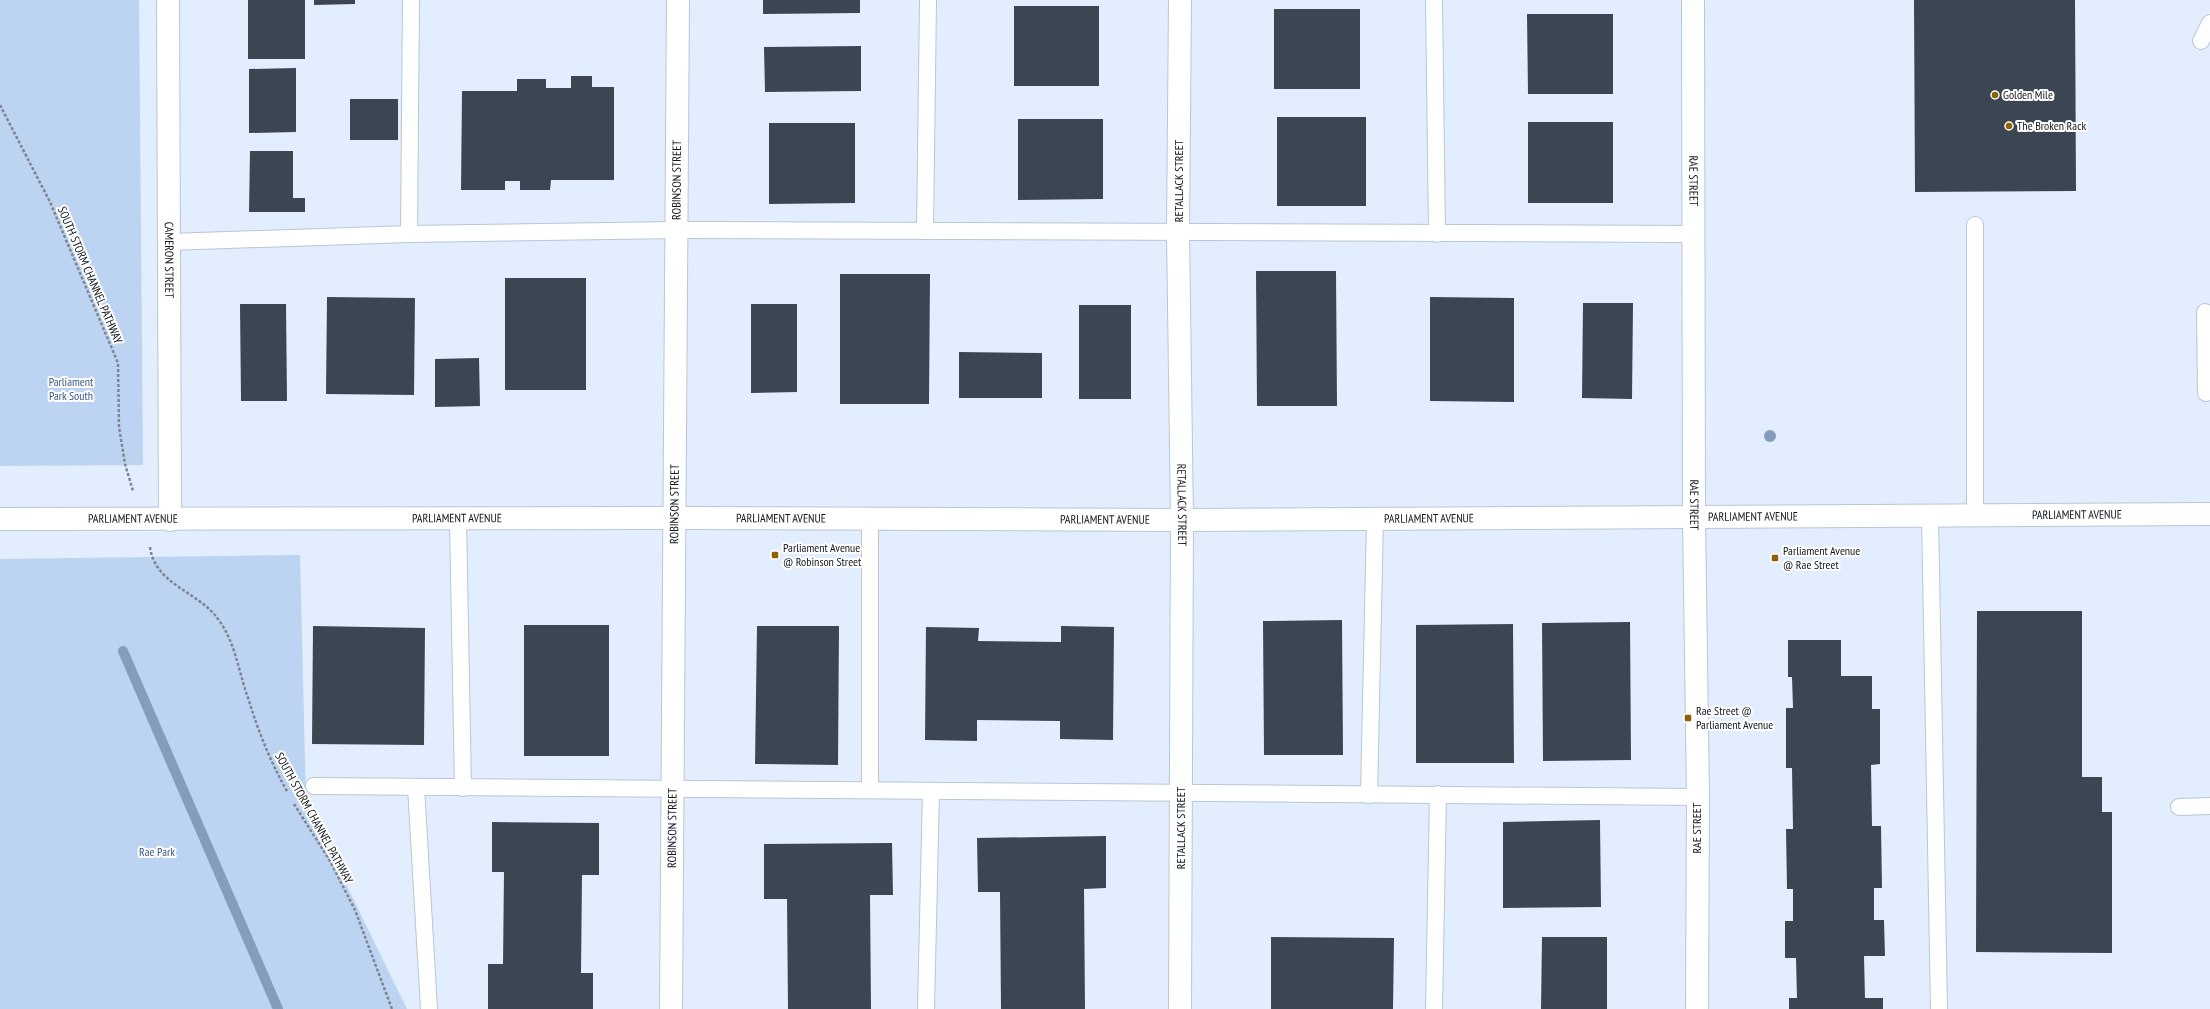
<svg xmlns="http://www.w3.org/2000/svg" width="2210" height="1009" viewBox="0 0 2210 1009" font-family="'PT Sans Narrow',sans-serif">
	<rect width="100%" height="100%" fill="#e2eefe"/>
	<g fill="#bdd3f2">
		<path d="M0,0H139L143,465L0,466Z"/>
		<path d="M300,555L306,802L407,1009H0V559Z"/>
	</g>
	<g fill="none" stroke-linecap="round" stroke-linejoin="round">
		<path stroke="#869cbc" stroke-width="10" d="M123,651L278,1009"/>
	</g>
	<g fill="#3c4653">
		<rect x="248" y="0" width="57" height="59"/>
		<path d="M314,0H355V4L314,5Z"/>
		<path d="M763,0H860V13L763,14Z"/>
		<path d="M1914,0H2075L2076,191L1915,192Z"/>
		<rect x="1014" y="6" width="85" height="80"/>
		<rect x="1274" y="9" width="86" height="80"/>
		<path d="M1527,14H1613V94H1528Z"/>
		<path d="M861,46V91L765,92L764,47Z"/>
		<path d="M296,68V132L249,133V69Z"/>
		<path d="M571,76H592V87H614V180H551L550,190H520V181H505V190H461L462,91H517V79H546V88H571Z"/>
		<rect x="350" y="99" width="48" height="41"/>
		<rect x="1277" y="117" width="89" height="89"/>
		<path d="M1018,119H1103V199L1018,200Z"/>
		<rect x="1528" y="122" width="85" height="81"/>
		<path d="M769,123H855V203L769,204Z"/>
		<path d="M250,151H293V198H305V212H249Z"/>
		<path d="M1256,271H1336L1337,406H1257Z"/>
		<path d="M840,274H930L929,404H840Z"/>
		<rect x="505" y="278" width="81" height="112"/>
		<path d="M327,297L415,298L414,395L326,394Z"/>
		<path d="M1430,297L1514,298V402L1430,401Z"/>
		<path d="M1583,303H1633L1632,399L1582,398Z"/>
		<path d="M240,304H286L287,401H241Z"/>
		<path d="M751,304H797V392L751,393Z"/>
		<rect x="1079" y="305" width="52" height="94"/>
		<path d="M959,352L1042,353V398H959Z"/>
		<path d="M479,358L480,406L435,407V359Z"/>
		<path d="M1977,611H2082V777H2102V812H2112V953L1976,952Z"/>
		<path d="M1342,620L1343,755H1264L1263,621Z"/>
		<path d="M1630,622L1631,760L1543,761L1542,623Z"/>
		<path d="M1513,624L1514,763H1416V625Z"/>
		<rect x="524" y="625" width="85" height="131"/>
		<path d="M313,626L425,628L424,745L312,744Z"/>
		<path d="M757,626H839L838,765L755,764Z"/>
		<path d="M1061,626L1114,627L1113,740L1060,739V721L977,720V741L925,740L926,627L979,628L978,641L1061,642Z"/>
		<path d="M1788,640H1841V676H1872V709H1880V764L1871,765L1872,826H1881L1882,888H1874V920H1884L1885,956H1864L1865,998H1883V1009H1789V998H1797L1796,958H1785V921H1793V889H1787L1786,829H1793L1792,768H1786V708H1793L1792,677H1788Z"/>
		<path d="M1600,820L1601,907L1503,908V822Z"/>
		<path d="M492,822L599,823V875H582L581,973H593V1009H488V964H503L504,872H492Z"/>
		<path d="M1106,836V888L1084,889L1085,1009H1001L1000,892H978L977,838Z"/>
		<path d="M892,843L893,895H870L871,1009H788L787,899H764V844Z"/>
		<path d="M1271,937L1394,938L1393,1009H1271Z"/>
		<path d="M1542,937H1607V1009H1541Z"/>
	</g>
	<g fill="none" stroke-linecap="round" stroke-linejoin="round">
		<defs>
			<g id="lane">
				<path d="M1434,0L1437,234"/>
				<path d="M2201,41L2210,23"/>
				<path d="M1975,225V515"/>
				<path d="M925,231L928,0"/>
				<path d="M409,234L411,0"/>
				<path d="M169,242L409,234L677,230L1693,234"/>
				<path d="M2205,312L2206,393"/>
				<path d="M1930,515L1939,1009"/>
				<path d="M458,519L463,788"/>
				<path d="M870,519V790"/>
				<path d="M314,786L1698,797"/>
				<path d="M416,787L429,1009"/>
				<path d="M1369,795L1375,519"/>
				<path d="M2179,807L2210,806"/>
				<path d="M926,1009L931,791"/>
				<path d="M1434,1009L1438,794"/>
			</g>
			<g id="street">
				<path id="s1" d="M168,0L170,520"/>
				<path id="s2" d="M1180,0L1178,233L1182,520L1180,1009"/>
				<path id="s3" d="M671,1009L678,0"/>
			</g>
			<g id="secondary">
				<path id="s4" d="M1693,0L1694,518L1698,797L1697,1009"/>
				<path id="s5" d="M0,519L676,518L1182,520L2210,514"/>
			</g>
		</defs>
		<use href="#lane" stroke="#bac5d5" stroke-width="18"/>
		<use href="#street" stroke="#bac5d5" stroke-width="24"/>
		<use href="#secondary" stroke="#bac5d5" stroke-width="24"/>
		<g stroke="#7d8590" stroke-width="2.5" stroke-dasharray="3 2" stroke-linecap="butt">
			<path d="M0,105L50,202L118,363L119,427L125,464L133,491"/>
			<path d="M150,547C155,585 198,591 218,619C235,641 239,673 248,698C259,733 270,761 288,793"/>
			<path d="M294,804L330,861L355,910L392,1009"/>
		</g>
		<use href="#lane" stroke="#fff" stroke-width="16"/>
		<use href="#street" stroke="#fff" stroke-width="22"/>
		<use href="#secondary" stroke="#fff" stroke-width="22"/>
	</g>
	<circle fill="#859cbc" cx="1770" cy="436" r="6"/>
	<g fill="#8d6206" stroke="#fff" stroke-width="1.5">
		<circle cx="1995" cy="95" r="4"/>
		<circle cx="2009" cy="126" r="4"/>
		<rect x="771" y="551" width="8" height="8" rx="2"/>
		<rect x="1771" y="554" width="8" height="8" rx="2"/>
		<rect x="1684" y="714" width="8" height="8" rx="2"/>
	</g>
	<g text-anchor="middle" stroke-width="4" stroke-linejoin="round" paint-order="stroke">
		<g font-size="12" fill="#12161b" stroke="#fff" text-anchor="start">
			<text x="2003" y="99">Golden Mile</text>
			<text x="2017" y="130">The Broken Rack</text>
			<text x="783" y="552">Parliament Avenue<tspan x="783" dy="14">@ Robinson Street</tspan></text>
			<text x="1783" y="555">Parliament Avenue<tspan x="1783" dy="14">@ Rae Street</tspan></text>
			<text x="1696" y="715">Rae Street @<tspan x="1696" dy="14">Parliament Avenue</tspan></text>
		</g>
		<g font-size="12" fill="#12161b" stroke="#fff">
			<text dy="4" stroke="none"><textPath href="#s3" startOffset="829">ROBINSON STREET</textPath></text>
			<text transform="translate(1179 181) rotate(-90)" y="4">RETALLACK STREET</text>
			<text dy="4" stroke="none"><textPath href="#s4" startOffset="181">RAE STREET</textPath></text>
			<text dy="4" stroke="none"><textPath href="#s1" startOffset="260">CAMERON STREET</textPath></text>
			<text transform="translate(90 275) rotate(67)" y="4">SOUTH STORM CHANNEL PATHWAY</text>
			<text dy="4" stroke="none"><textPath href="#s2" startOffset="505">RETALLACK STREET</textPath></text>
			<text dy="4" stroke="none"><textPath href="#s3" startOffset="505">ROBINSON STREET</textPath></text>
			<text dy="4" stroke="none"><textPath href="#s4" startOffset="505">RAE STREET</textPath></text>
			<text dy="4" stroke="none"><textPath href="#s5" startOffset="2077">PARLIAMENT AVENUE</textPath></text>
			<text dy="4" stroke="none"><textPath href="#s5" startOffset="1753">PARLIAMENT AVENUE</textPath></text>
			<text dy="4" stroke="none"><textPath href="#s5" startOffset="781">PARLIAMENT AVENUE</textPath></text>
			<text dy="4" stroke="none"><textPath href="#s5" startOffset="457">PARLIAMENT AVENUE</textPath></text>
			<text dy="4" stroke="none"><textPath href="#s5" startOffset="1429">PARLIAMENT AVENUE</textPath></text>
			<text dy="4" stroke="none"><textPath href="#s5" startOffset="133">PARLIAMENT AVENUE</textPath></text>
			<text dy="4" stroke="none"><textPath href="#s5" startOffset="1105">PARLIAMENT AVENUE</textPath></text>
			<text transform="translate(314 818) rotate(61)" y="4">SOUTH STORM CHANNEL PATHWAY</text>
			<text dy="4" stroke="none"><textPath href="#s3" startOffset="181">ROBINSON STREET</textPath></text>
			<text transform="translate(1181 828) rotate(-90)" y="4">RETALLACK STREET</text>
			<text transform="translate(1697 828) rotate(-90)" y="4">RAE STREET</text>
		</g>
		<g font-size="12" fill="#395886" stroke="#fff">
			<text x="71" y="386">Parliament<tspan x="71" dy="14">Park South</tspan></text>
			<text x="157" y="856">Rae Park</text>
		</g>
	</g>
</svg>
